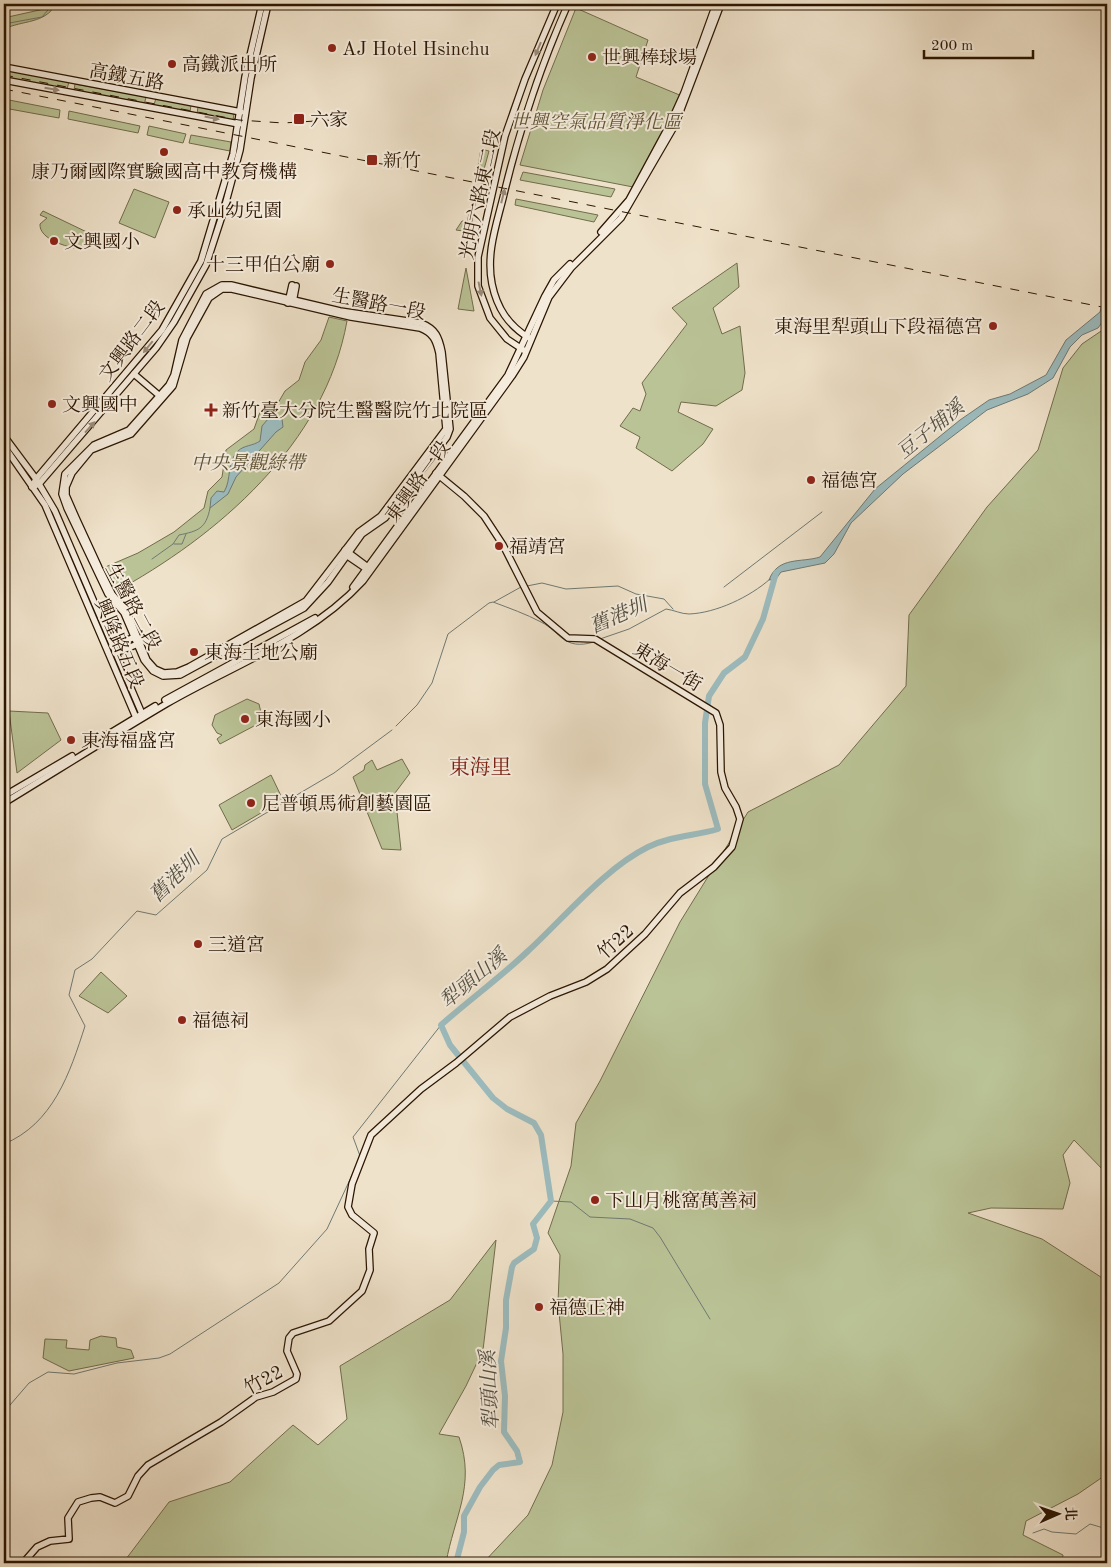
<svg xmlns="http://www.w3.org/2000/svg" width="1111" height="1567" viewBox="0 0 1111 1567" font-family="'Old Standard TT','Noto Serif TC',serif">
	<rect width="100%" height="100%" fill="#efe2ca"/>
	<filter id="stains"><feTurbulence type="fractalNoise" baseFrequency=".004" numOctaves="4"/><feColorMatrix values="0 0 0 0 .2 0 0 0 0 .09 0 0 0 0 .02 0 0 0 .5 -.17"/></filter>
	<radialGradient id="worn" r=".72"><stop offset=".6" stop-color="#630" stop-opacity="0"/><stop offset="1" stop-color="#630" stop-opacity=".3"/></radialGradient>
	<g fill="#bac396" stroke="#726c4b">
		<path d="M49,4H56C45,24 23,20 4,29V15L8,17L44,9Z"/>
		<path d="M576,8L648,40L636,77L682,96L633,187L520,165L543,90Z"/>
		<path d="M4,69L69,82L67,89L4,78Z"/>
		<path d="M75,84L146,97L144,105L74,90Z"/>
		<path d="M156,98L191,105L190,112L154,105Z"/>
		<path d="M4,99L60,110L59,118L4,108Z"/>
		<path d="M198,107L234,114L233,120L197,114Z"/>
		<path d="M69,111L140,126L138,133L68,119Z"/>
		<path d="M149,126L186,134L183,143L147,135Z"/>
		<path d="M191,135L231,142L230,151L189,143Z"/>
		<path d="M481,149L489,151L483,173L477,172Z"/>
		<path d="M523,172L615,189L611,197L520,180Z"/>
		<path d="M134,189L169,202L155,238L119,223Z"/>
		<path d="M473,199L476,200L470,232L456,230L462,221L467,222Z"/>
		<path d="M516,199L598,215L594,222L515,205Z"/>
		<path d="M43,211L93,235L91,239L86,236V244L80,249C66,247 39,239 40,224L47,218L40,215Z"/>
		<path d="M737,263L739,287L713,308L722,334L740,326L745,373L742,390L716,406L681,402L678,412L713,429L703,444L672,471L636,448L640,437L620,426L633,408L640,411L646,394L642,383L687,324L672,308Z"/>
		<path d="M466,268L474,311L458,309Z"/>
		<path d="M329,317L347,321C325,444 218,536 113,593L103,568L138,553L174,532L204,508L208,491L222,477L226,450L254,429L260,412L266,407L278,403L285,391L299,380L305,362L321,340Z"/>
		<path d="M1107,327V1174L1074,1140L1063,1155L1070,1183L1063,1209L991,1208L968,1213L1042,1239L1107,1281V1474L1078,1494L1026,1521L1023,1535L1063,1555L1062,1563H483L528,1515L552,1465L563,1412V1354L558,1302L560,1255L548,1233L571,1166L576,1123L600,1081L680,922L748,812L839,765L906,686L909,615L987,507L1038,450L1063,368L1082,344Z"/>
		<path d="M247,699L259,704L262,717L269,713L271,717L220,744L217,739L222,735L217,733L212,725L215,715Z"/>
		<path d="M9,711L48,713L61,740L17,773Z"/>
		<path d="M402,759L410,773L395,793L401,850L382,849L353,777L364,770L365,765L372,760L377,770Z"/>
		<path d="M271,775L283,800L232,830L219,805Z"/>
		<path d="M101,972L127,996L108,1013L79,996Z"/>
		<path d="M496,1240L483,1350L466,1386L439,1434L459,1437C476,1486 454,1517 446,1563H123L169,1502L230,1482L293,1425L318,1445L347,1419L340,1366L450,1300Z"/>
		<path d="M101,1336L116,1338L117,1347L131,1350L134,1358L69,1371L43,1358L45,1339L67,1340L66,1348L89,1350L90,1340Z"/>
	</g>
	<g fill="#9cbcbf" stroke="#6f7973">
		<path d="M1107,284L1106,317L1098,328L1082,335L1070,347L1053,378L1028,394L987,410L903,474L851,523L834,554L825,563L781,572L776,579L769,580C778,556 801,563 820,557L875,489L960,420L989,400L1010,394L1046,375L1066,340L1100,312Z"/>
		<path d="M276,415L282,419L283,427L276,432L236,477L228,494L210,508L211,498L217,491L224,492C232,479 226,463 238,451C244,445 253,446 260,441L262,426L268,419H273Z"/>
	</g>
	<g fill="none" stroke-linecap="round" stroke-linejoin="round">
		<g stroke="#6f7973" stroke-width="1">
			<path d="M4,24L42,17L53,4"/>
			<path d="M174,544H182L186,534"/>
			<path d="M152,559L173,544L179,535C198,531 206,529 210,508"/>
			<path d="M527,586L542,583L566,589L618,586L636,594L664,599L673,609"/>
			<path d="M724,587L822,512"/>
			<path d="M494,602L521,587"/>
			<path d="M600,639L629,629L666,609C674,610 681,614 689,614C716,613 750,597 770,579"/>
			<path d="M396,726L417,705L432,683L448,634L489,603L493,602C509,608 526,614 541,622C561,632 563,651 594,642"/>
			<path d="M4,1144C53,1124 70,1073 85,1026L69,995L75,970L92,959L137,911L156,915L207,870L222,839L334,773L392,730"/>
			<path d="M360,1156L353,1137L441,1025"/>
			<path d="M551,1201L571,1202L590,1217L630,1219L653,1228L660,1237L710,1319"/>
			<path d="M4,1412L29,1383L48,1372L74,1374L117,1363L159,1358L170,1354L279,1283L327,1229L353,1173"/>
			<path d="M1033,1533L1044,1529L1052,1532L1076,1534L1090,1524L1107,1529"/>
		</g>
		<path stroke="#9cbcbf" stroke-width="6" d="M456,1563L464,1532V1516L480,1487L493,1470L499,1465L520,1462L517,1451L504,1432L505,1396L501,1361L506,1328V1300L512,1267L514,1263L534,1249L537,1238L533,1224L551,1201L541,1135L534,1123L507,1109L493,1098L450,1045L441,1025C469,1000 501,977 528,951C564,918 605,868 648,847C670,836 695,836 718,829L705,784V723L709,696L724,673L745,657L763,619L776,573"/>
		<defs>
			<g id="secondary">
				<path d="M4,67L241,112"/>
				<path d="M4,80L239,124"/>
				<path d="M601,232L629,200L670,124L684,93L716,4"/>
				<path d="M222,285H231L340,311L421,323C436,329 439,337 442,352L450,429L447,437L385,518L362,534L328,582L304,608L191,669L180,675L163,676L153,671L144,660L124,613L108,594L67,508L62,494L65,474L94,445L129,430L169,385L174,375L182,340L206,294Z"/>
				<path d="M222,289H232L351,317L420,328C433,333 436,340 439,353L446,429L381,516L359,532L306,601L189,667L177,672L164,673L155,669L147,660L127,612L112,594L99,568L76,518L66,495V487L72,473L91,450L131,434L173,386L187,338L209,298Z"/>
				<path d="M293,302L296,286"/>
				<path d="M288,303L292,285"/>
				<path d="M529,338C508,325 497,308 492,284C486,254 496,226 503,198C519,131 540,67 568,4"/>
				<path d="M525,351L507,339L490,318L478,286V257L505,136L525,79L557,4"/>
				<path d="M134,374L161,397"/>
				<path d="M4,436L36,479L55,511L143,716"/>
				<path d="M4,446L45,505L137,720"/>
				<path d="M32,487L39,484L156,348L174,322L206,265L223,213L240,150L251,78L268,4"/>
				<path d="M32,487L36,479L162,330L201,261L233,154L245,77L262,4"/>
				<path d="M345,550L369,568"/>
				<path d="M345,552L346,555L368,570"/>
				<path d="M353,587L508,375L545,296L554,280L570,264"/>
				<path d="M112,646L135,637L138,638"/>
				<path d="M115,653L138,644L139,641"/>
				<path d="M165,700L315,618"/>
				<path d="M107,735L155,706"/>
				<path d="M4,796L72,756"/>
				<path d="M4,803C58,770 112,736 166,704C233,665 310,639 363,581L512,376L524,357L549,297L571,268L621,218L675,125L721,4"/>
				<path d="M23,1563L37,1547L50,1541L69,1539L68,1518L78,1502L91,1498L100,1497L115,1503L128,1496L138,1476L148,1465L221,1422L256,1397L273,1392L296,1379L297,1374L287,1351L289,1338L293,1333L329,1321L362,1291L370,1270L369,1249L374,1233L352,1215L348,1207L352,1184L371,1135L421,1089L456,1063L510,1017L550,996L586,982L607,969L645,934L680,893L714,867L732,847L740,819L736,807L725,788L721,772L720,725L716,713L595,639L568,638L537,612L503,545L484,516L464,496L436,473"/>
			</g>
		</defs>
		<use href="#secondary" stroke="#2b1500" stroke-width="8"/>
		<use href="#secondary" stroke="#f5ecdd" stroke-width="5.5"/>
		<g stroke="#2b1500" stroke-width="1" stroke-dasharray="9 9" stroke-linecap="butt">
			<path d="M4,75L239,120L283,123L332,120"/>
			<path d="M4,89L1107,308"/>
		</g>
	</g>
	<defs><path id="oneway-solid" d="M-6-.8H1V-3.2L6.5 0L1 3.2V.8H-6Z" transform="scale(1.25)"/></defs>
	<g fill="#9a8b7a">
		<use href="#oneway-solid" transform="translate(538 49) rotate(113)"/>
		<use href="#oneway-solid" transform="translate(52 89) rotate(10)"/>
		<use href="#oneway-solid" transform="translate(212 118) rotate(11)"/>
		<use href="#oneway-solid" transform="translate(503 196) rotate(-76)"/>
		<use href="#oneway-solid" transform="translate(480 289) rotate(78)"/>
		<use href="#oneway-solid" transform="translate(148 347) rotate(129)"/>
		<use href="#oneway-solid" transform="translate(90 427) rotate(-48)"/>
	</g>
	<g fill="#8f2418" stroke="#f5ecdd" stroke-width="2">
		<circle cx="332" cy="48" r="5"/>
		<circle cx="592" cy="57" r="5"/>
		<circle cx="172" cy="64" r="5"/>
		<rect x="293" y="113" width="12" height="12" rx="2.5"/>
		<circle cx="164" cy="152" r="5"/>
		<rect x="366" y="154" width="12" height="12" rx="2.5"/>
		<circle cx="177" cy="210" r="5"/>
		<circle cx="54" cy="241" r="5"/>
		<circle cx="330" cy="264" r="5"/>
		<circle cx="993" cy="326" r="5"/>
		<circle cx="52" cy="404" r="5"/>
		<path d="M208.5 402.5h5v5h5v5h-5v5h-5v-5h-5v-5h5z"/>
		<circle cx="811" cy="480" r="5"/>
		<circle cx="499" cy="546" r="5"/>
		<circle cx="194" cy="652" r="5"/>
		<circle cx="245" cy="719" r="5"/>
		<circle cx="71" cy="740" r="5"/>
		<circle cx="251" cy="803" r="5"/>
		<circle cx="198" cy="944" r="5"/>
		<circle cx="182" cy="1020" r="5"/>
		<circle cx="595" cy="1200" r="5"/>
		<circle cx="539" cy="1307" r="5"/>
	</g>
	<g text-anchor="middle" stroke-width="4" stroke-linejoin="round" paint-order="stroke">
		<g font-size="19" fill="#2b1500" stroke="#f5ecdd" text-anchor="start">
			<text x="342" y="55">AJ Hotel Hsinchu</text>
			<text x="602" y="64">世興棒球場</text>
			<text x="182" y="71">高鐵派出所</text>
			<text x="310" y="126">六家</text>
			<text x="383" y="167">新竹</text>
			<text x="164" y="178" text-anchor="middle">康乃爾國際實驗國高中教育機構</text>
			<text x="187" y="217">承山幼兒園</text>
			<text x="64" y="248">文興國小</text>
			<text x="320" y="271" text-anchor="end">十三甲伯公廟</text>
			<text x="983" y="333" text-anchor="end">東海里犁頭山下段福德宮</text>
			<text x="62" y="411">文興國中</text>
			<text x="222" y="417">新竹臺大分院生醫醫院竹北院區</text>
			<text x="821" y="487">福德宮</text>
			<text x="509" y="553">福靖宮</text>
			<text x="204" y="659">東海土地公廟</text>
			<text x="255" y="726">東海國小</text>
			<text x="81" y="747">東海福盛宮</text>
			<text x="261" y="810">尼普頓馬術創藝園區</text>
			<text x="208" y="951">三道宮</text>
			<text x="192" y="1027">福德祠</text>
			<text x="605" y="1207">下山月桃窩萬善祠</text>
			<text x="549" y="1314">福德正神</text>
		</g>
		<g font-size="19" fill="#2b1500" stroke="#f5ecdd">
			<text transform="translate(127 76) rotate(10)" y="7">高鐵五路</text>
			<text transform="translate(479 194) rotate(-78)" y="7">光明六路東二段</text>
			<text transform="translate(379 303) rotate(11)" y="7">生醫路一段</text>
			<text transform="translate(131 340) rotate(-53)" y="7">文興路二段</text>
			<text transform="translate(417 481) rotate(-54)" y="7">東興路一段</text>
			<text transform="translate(134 606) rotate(62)" y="7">生醫路二段</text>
			<text transform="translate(120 643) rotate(67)" y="7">興隆路五段</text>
			<text transform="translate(668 666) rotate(31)" y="7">東海一街</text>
			<text transform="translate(615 941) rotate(-42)" y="7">竹22</text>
			<text transform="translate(263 1379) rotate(-28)" y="7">竹22</text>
		</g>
		<g font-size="19" font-style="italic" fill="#5d5234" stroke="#f5ecdd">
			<text x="596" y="128">世興空氣品質淨化區</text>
			<text x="248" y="469">中央景觀綠帶</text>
		</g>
		<g font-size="20" font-style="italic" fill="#534f43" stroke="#f5ecdd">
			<text transform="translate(930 429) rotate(-39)" y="7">豆子埔溪</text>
			<text transform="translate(618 615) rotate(-23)" y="7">舊港圳</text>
			<text transform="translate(174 877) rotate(-44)" y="7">舊港圳</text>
			<text transform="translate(473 978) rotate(-40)" y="7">犁頭山溪</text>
			<text transform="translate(489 1390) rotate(-93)" y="7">犁頭山溪</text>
		</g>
		<g font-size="21" fill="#7a1f14" stroke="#f5ecdd">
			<text x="480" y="774">東海里</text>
		</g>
	</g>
	<rect width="1111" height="1567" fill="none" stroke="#efe2ca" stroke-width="20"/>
	<rect x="5" y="5" width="1101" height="1557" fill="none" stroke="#2b1500" stroke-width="2.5"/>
	<rect x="10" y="10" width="1091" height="1547" fill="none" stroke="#2b1500"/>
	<g transform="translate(1058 1514) rotate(88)" stroke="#f5ecdd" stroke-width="4" paint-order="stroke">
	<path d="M0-4L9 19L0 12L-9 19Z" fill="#2b1500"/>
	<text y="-8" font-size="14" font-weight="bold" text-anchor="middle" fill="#2b1500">北</text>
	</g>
	<path d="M924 50v8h109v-8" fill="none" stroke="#2b1500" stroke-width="2.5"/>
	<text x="931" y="50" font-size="15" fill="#2b1500" stroke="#f5ecdd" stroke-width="4" paint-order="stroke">200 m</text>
	<rect width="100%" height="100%" filter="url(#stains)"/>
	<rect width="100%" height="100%" fill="url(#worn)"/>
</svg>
